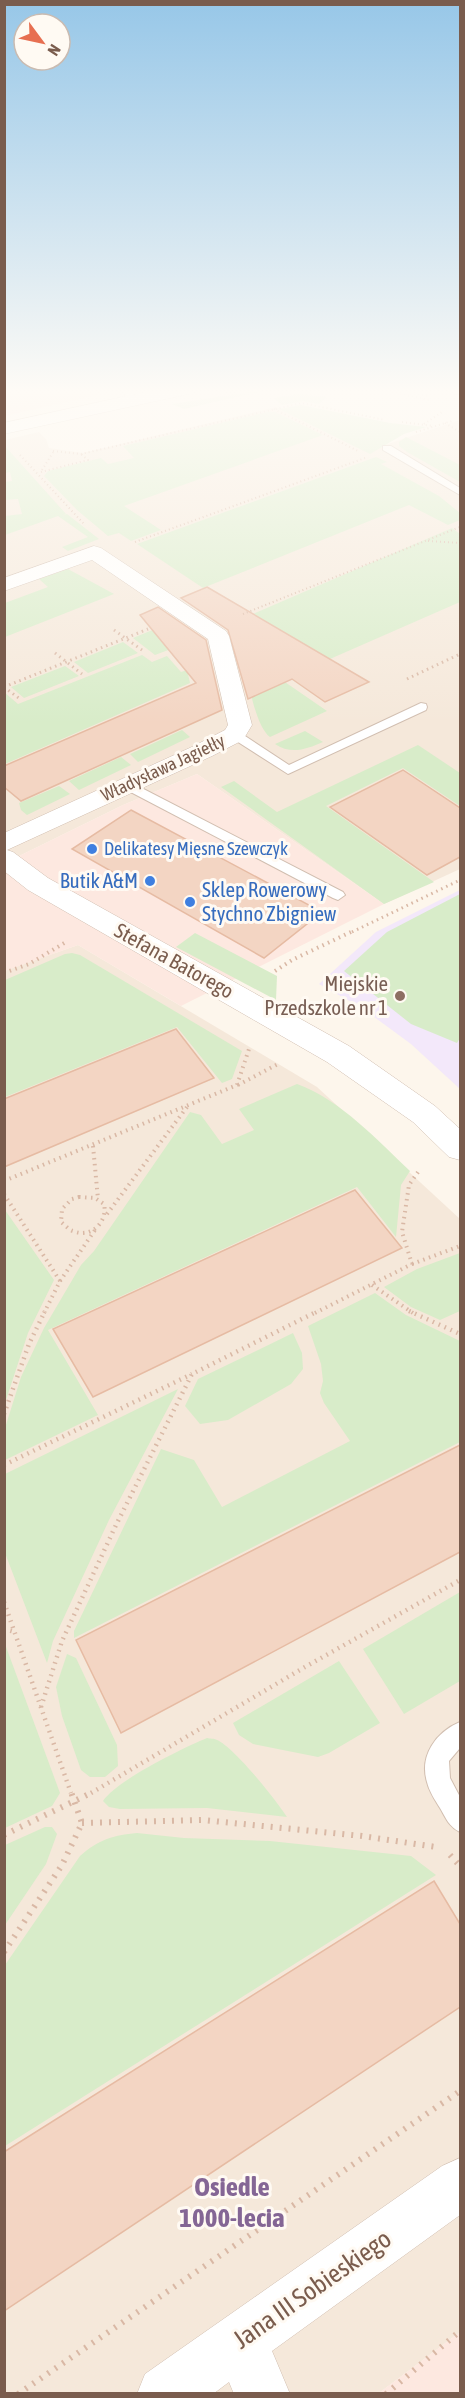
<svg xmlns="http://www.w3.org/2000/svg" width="465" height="2398" viewBox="0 0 465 2398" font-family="'Asap Condensed',sans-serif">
	<rect width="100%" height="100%" fill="#fdf6ec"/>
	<g fill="#f5e8da">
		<path d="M276,407L370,450L460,420V869L384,904L197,774L123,805L15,858L4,846L5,440L39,432L46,439L49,448L83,453Z"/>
		<path d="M78,945L317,1087L460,1219V2332L379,2393H5L4,971Z"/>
	</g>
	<g fill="#fde8e0">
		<path d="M5,388H129L5,416Z"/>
		<path d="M197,774L384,904L181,1006L78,945L5,971L4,846L15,858L123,805Z"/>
		<path d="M460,2332V2393H379Z"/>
	</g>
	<path fill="#f3e8fa" d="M460,890V1089L411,1044L362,1008L319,984L376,932Z"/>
	<g fill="#d8ecc9">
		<path d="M276,388L184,409L172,404Z"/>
		<path d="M298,394L327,397L319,404L303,401L282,405L274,398Z"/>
		<path d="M301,405L390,423L426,427L404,434L370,454L279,409Z"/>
		<path d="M268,412H275L323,435L124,506L161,530L131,541L119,533L108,536L77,510L44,476L48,471L101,458L108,464L134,458L123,446Z"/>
		<path d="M406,437L460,465V482L407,452L399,446V442Z"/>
		<path d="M4,445L66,514L61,516L67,514L99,539L68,551L62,547L88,537L58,516L5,535V516L22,514L18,499L5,500V482L12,481L10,472L5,473Z"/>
		<path d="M376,457L387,462L381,464L439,496L460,513V520L448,525L409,505L203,588L137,544Z"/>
		<path d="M452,528L460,534V602L282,680L327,711L270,737C250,722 243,645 239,620Z"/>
		<path d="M68,569L114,594L5,637V603L48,587L39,579Z"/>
		<path d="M177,620L187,643L155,655L133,638Z"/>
		<path d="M123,642L138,653L88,673L74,662Z"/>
		<path d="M142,655L152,662L167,656L181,672L187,670L190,683L5,764L4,692L18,704Z"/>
		<path d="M65,666L79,676L24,698L11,687Z"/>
		<path d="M182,730L190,737L138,762L130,754Z"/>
		<path d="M305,731L323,742C307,749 291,755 275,744Z"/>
		<path d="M418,745L460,773V806L403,768L326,806L434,882L384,904L221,787L234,781L277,812Z"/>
		<path d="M121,757L131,765L79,790L69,781Z"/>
		<path d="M59,786L70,794L27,815L21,810L19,803Z"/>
		<path d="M460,894V1038L457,1043L411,1024L344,971L387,932Z"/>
		<path d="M195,933L277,976L276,1000L176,947Z"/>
		<path d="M72,953L80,955L242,1051L232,1079L222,1083L177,1027L5,1097V980L65,954Z"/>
		<path d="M297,1084C341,1100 377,1140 410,1171L401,1185L396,1237L357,1187L48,1330L98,1415L5,1460V1428L21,1377L44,1328L81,1265L94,1251L190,1112L201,1115L222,1144L254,1130L239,1109Z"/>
		<path d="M5,1210L54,1280L28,1333L5,1403Z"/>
		<path d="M460,1253V1311L440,1320L411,1307L384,1287L417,1269Z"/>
		<path d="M375,1293L406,1315L460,1341V1442L74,1638V1631L161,1449L194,1460L222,1507L350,1441L324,1403L320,1393L323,1381L321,1364L308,1326Z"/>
		<path d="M293,1333L302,1353L303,1369L291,1384L228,1420L200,1424L185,1406L198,1379Z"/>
		<path d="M178,1389L109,1520L53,1641L47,1663L5,1553V1474Z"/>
		<path d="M460,1592V1681L404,1714L363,1649Z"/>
		<path d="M5,1644L60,1793L52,1806L5,1828Z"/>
		<path d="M67,1654L76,1658L117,1745L118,1766L105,1777H90L81,1770L62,1716L56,1687Z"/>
		<path d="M339,1661L380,1723L329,1753L318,1757L253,1744L239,1735L233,1723Z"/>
		<path d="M207,1738C210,1739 214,1738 217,1740C234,1747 276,1800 287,1817L207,1808L120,1809L109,1807L103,1801C117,1780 183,1748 207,1738Z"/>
		<path d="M45,1827H52L57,1834L46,1864L5,1925V1845Z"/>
		<path d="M137,1833L184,1838L270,1841L411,1856L436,1875L5,2146V1965L80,1856C98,1840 113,1835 137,1833Z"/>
	</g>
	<g fill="#f3d5c3" stroke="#e6bba3" stroke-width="1.5">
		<path d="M207,587L369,682L325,702L292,679L248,699L228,630L181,598Z"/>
		<path d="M158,607L206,640L222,710L21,801L4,787V766L196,683L140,615Z"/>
		<path d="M403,770L460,808V857L427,875L330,807Z"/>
		<path d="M131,810L322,912L264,958L72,849Z"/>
		<path d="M176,1029L214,1078L4,1167V1099Z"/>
		<path d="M355,1190L402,1248L93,1397L53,1329Z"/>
		<path d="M460,1445V1552L121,1733L76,1640Z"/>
		<path d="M434,1881L460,1924V2007L4,2311V2152Z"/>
	</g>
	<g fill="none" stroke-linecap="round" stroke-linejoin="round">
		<defs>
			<g id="service">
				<path d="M120,388H130L137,400L135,402H129Z"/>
				<path d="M383,446H391L460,488V495L383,450Z"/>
				<path d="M421,703L426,704L427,707L426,710L288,774L227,735L229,732H239L289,765Z"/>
				<path d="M128,781L343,892L345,895L338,900L333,898L123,788L121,785L123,782Z"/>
				<path d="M460,1722V1748L449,1761L450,1778L460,1797V1832C449,1827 446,1818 440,1808C435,1800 429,1791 427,1782C419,1756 436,1732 460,1722Z"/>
			</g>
			<g id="minor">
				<path d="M94,546L101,548L226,631L229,636L252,725L243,740L212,756L7,850L13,852L48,878L349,1046L435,1106L460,1129V1160L449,1157L413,1122L327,1062L28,890L4,871V833L194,746L225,730L228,725L208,639L92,560L4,591V578Z"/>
				<path d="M460,2158V2215L272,2351L290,2394H234L229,2382L213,2394H137L145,2374L442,2166Z"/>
			</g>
			<g id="tertiary">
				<path d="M164,388H201L193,393L4,434V423Z"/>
				<path d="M449,388H460V395L454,394Z"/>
			</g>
		</defs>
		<use href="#service" stroke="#d1beb0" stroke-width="2"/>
		<use href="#minor" stroke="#d1beb0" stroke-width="1"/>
		<use href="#tertiary" stroke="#d1beb0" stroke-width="1"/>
		<g stroke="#d9b8a5" stroke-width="2" stroke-dasharray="1 3" stroke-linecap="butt">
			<path d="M377,388L429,400"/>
			<path d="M391,388L428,396"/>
			<path d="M225,390L238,388"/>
			<path d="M226,393L259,388"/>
			<path d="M274,409L358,451"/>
			<path d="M402,422L433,426"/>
			<path d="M445,423L460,432"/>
			<path d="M424,424L442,412"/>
			<path d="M416,432L452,421"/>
			<path d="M53,451L81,454L302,403L385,420"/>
			<path d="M20,455L84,524"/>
			<path d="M42,470L54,451"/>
			<path d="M41,472L88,460L81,454"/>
			<path d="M428,541L460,543"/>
			<path d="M135,542L365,458"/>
			<path d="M243,614L460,527"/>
		</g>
		<g stroke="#d9b8a5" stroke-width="3" stroke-dasharray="1.5 4" stroke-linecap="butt">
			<path d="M114,630L142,650"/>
			<path d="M55,653L82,674"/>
			<path d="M407,679L460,654"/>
			<path d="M4,687L148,629"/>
			<path d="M4,687L20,699"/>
			<path d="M352,932L460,880"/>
		</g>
		<g stroke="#d9b8a5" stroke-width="4" stroke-dasharray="1.5 4.5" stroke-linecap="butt">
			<path d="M275,971L292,960L355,930"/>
			<path d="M4,973L29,964L66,942"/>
			<path d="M238,1085L278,1064"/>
			<path d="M93,1146L98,1199"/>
			<path d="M4,1181L237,1085L250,1046"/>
			<path d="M4,1194L60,1281L44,1313"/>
			<path d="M79,1197L95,1198L104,1204C108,1221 92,1239 73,1231C69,1230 65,1225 61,1222L62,1209L72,1199Z"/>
			<path d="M107,1214L187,1107"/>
			<path d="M412,1264L460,1246"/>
			<path d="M60,1281L95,1230"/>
			<path d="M372,1285L413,1313"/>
			<path d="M315,1313L412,1264L402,1232L409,1185L418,1172"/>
		</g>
		<g stroke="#d9b8a5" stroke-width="4.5" stroke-dasharray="1.5 5" stroke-linecap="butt">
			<path d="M409,1311L460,1334"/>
			<path d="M4,1414L29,1344L45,1311"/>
			<path d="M4,1465L192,1374"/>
			<path d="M4,1602L71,1793"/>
			<path d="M4,1629L15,1632"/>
			<path d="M41,1707L62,1641L116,1525L192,1374L318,1311"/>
			<path d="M91,1793L305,1667L460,1580"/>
		</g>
		<g stroke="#d9b8a5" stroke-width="6" stroke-dasharray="2 7" stroke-linecap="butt">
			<path d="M82,1823L203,1820L362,1836L436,1847"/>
			<path d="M4,1835L93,1792"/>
			<path d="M450,1855L460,1866"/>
			<path d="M4,1952L62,1865L82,1823L71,1792"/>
			<path d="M18,2394L460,2091"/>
			<path d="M386,2394L460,2331"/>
		</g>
		<use href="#service" fill="#fff" fill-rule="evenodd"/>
		<use href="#minor" fill="#fff" fill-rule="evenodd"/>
		<use href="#tertiary" fill="#fff" fill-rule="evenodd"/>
	</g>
	<linearGradient id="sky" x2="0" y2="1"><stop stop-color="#97c7e8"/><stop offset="0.54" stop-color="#fefbf6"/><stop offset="1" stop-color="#fefbf6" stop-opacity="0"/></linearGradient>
	<rect width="465" height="724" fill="url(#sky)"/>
	<g fill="#3f7fe0" stroke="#fffaf3" stroke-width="2">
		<circle cx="92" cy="849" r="6"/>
		<circle cx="150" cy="881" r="6"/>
		<circle cx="190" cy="902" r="6"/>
	</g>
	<circle fill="#8d6e63" stroke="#fffaf3" stroke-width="2" cx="400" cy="996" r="6"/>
	<g text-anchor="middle" stroke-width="6" stroke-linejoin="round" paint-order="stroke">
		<g font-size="18" fill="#7a5c4d" stroke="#fffaf3">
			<text transform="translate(163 768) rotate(-25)" y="6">Władysława Jagiełły</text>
		</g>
		<g font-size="18" fill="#366cbe" stroke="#fffaf3" text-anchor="start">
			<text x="104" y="855">Delikatesy Mięsne Szewczyk</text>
		</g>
		<g font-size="21" fill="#366cbe" stroke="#fffaf3" text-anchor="end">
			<text x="138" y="888">Butik A&amp;M</text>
			<text x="202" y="897" text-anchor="start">Sklep Rowerowy<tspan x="202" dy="24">Stychno Zbigniew</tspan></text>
		</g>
		<g font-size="21" fill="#7a5c4d" stroke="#fffaf3">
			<text transform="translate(174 961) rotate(29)" y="7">Stefana Batorego</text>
		</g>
		<g font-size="21" fill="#785e54" stroke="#fffaf3" text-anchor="end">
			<text x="388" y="991">Miejskie<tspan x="388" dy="24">Przedszkole nr 1</tspan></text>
		</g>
		<g font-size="26" fill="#7a5c4d" stroke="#fffaf3">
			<text transform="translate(312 2289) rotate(-35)" y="9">Jana III Sobieskiego</text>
		</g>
		<g font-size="27" font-weight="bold" fill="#846695" stroke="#fffaf3">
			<text x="232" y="2196">Osiedle<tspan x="232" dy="31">1000-lecia</tspan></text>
		</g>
	</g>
	<rect width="465" height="2398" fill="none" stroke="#7a5c4d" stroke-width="12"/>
	<g transform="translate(42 42) rotate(123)"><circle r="28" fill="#fffaf3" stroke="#cabbb1" stroke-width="1.5"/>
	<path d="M0-4.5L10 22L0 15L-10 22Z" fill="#e76f51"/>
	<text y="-9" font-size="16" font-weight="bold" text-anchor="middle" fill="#7a5c4d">N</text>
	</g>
</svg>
